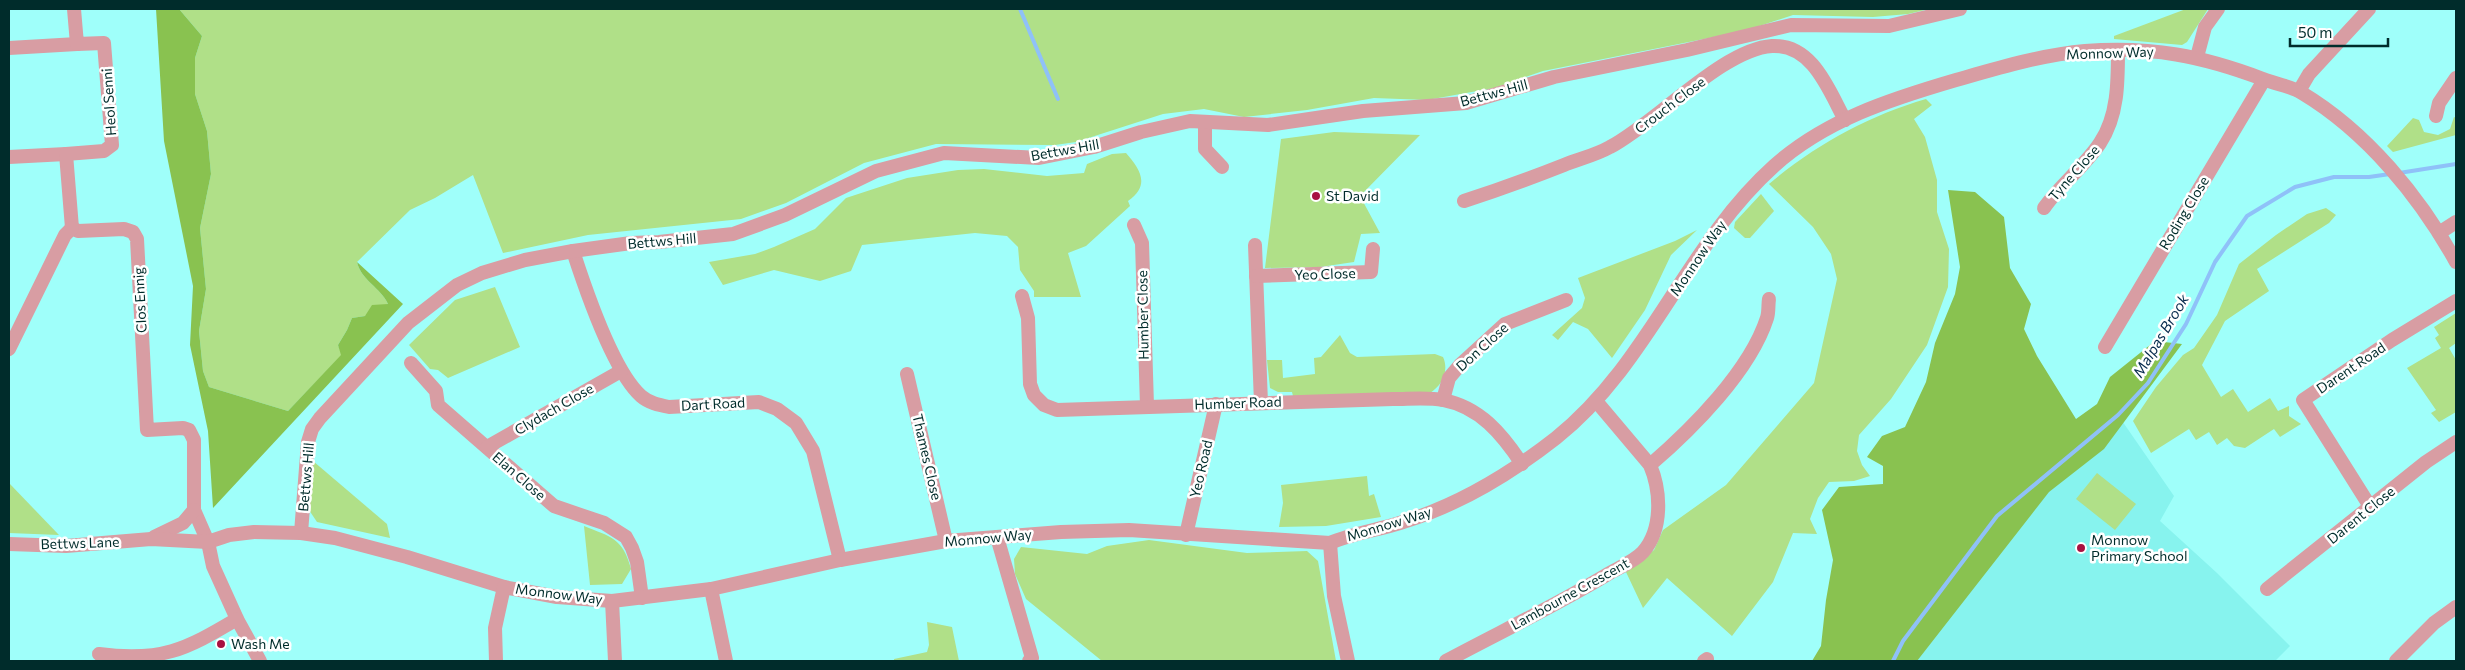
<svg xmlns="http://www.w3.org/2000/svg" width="2465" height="670" viewBox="0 0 2465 670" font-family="Commissioner,sans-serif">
	<rect width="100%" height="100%" fill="#9ffffa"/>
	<path fill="#87f3ee" d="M2118,415L2174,496L2160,521L2217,573L2290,646L2275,661H1893Z"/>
	<g fill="#b0e088">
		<path d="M179,9H1929L1908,14L1873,17L1793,15L1744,31L1543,71L1494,88L1427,100L1374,98L1307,110L1244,117L1204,109L1163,114L1076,142L1055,145L936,144L864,163L786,203L741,219L588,235L503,253L473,175L435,198L410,210L357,262C361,280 381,288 388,304L365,316L352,318L347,330L338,345L342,355L288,411L209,387L203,371L199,331L206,289L200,228L211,174L207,131L195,94V58L202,36Z"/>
		<path d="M2186,9H2208L2187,42L2182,45L2114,39V36Z"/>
		<path d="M1926,99L1932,105L1914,119L1925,137L1937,180V212L1949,249L1948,287L1927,345L1891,399L1859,435L1857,451L1862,465L1870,476L1854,481L1829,482L1818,498L1810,519L1817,534L1793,533L1773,582L1732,636L1667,578L1643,608L1626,572L1654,550L1663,530L1726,485L1814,383L1837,279L1831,254L1813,227L1769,184C1815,145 1868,116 1926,99Z"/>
		<path d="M2454,117L2456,118V135L2393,152L2387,146L2413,118L2419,120L2424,132L2438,135L2450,129Z"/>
		<path d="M1334,132L1420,135L1360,196L1380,233L1361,234L1354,262L1320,267L1265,268L1281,139Z"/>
		<path d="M1126,153C1140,169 1151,185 1128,201L1130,206L1086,246L1068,253L1081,297H1034V291L1020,270L1018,247L1007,236L975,233L862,245L851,271L820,281L774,270L723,285L709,262L755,254L774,247L815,229L846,198L907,178L958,170L984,169L1047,176L1084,173L1087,164L1112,154Z"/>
		<path d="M1761,194L1774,211L1750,238H1745L1734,228L1735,222Z"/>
		<path d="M2326,208L2336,215L2329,223L2257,269L2269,291L2225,321L2202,365L2221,397L2233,389L2248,412L2270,398L2278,411L2289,406V416L2301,424L2280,437L2274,429L2245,448L2234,446L2227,438L2217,445L2209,432L2196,440L2189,429L2151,453L2133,421L2156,387L2183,355L2194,348L2217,315L2239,264L2276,235L2307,214Z"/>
		<path d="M1697,230L1671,255L1645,310L1612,358L1588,329L1573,322L1558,340L1552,335L1582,308L1585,298L1578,278L1675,241Z"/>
		<path d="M495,287L520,347L448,378L438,370L430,369L409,345L455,300Z"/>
		<path d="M2456,313V343L2449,348L2456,360V412L2439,422L2431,413L2436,410L2407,368L2441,348L2435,338L2439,335L2434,327Z"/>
		<path d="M1340,335L1350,353L1357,357L1435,354L1443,357C1449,370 1443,385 1430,393L1293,396L1292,392H1278L1270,388L1267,360H1282L1283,378L1315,374L1314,358L1321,357Z"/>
		<path d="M313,461L387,524L390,538L317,522L309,510Z"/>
		<path d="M2097,473L2136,504L2115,530L2076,499Z"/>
		<path d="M1367,476L1369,496L1374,494L1381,517L1326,526L1279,527L1283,503L1281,485Z"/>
		<path d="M9,483L59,535L9,533Z"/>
		<path d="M584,526C611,537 623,538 631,569L622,584L590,585Z"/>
		<path d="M1149,540L1247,553L1307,551L1318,561L1336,661H1102L1026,599L1015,574L1014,559L1021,547L1087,554L1107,546Z"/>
		<path d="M927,622L952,627L959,661H894V659L927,652L929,645Z"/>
	</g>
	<g fill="#89c250">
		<path d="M156,9H179L202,36L195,58V94L207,131L211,174L200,228L206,289L199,331L203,371L209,387L288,411L341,355L338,345L347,330L352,318L365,316L372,305L388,304C381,288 361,280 357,262L403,304L213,508L208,431L190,345L193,286L164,141Z"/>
		<path d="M1948,190L1975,192L2004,217L2010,268L2031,304L2024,329L2037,356L2076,419L2097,404L2110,377L2155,341L2182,344L2104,449L2049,492L1917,661H1812L1821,646L1826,600L1833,560L1822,510L1839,487L1883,484V466L1867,457L1882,436L1905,427L1926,382L1935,343L1955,294L1960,267Z"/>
	</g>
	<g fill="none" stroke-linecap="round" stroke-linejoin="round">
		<g stroke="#8fc1f8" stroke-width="4">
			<path d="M1020,9L1058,99"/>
			<path d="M2399,173L2456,164"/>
			<path d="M1893,661L1903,641L1997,516L2118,415L2148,383L2186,324L2215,262L2247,216L2295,187L2334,177H2369L2390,174"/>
		</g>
		<g stroke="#d89da3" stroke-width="14">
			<path d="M9,48L77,44"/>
			<path d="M2197,57L2205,27L2218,9"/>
			<path d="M2299,91L2309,74L2369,9"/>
			<path d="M2436,116L2439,103L2456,78"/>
			<path d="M1205,122V149L1222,167"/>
			<path d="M9,157L66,154"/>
			<path d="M1464,201C1498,190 1531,178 1564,165C1579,159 1596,155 1610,147C1656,123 1723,49 1772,46C1813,44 1829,91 1845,120"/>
			<path d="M2044,208C2060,185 2084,167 2100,143C2118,116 2118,82 2118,50"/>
			<path d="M1134,225L1142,243L1147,406"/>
			<path d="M72,228L78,231L124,229L133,232L137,239L147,430L183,428L189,430L194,440V510L208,542L213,566L237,619L260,661"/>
			<path d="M72,228L66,154L104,151L112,145L104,43L77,44L74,9"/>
			<path d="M2439,233L2456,222"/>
			<path d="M1255,245L1261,403"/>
			<path d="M573,251C585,288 613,371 641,396C649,403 659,405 669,407L759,402L777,409L796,423L813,451L840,560"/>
			<path d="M1256,276L1371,272L1373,249"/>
			<path d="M1022,296L1028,318L1030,384L1034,395L1044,405L1057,410L1393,399C1409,399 1428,397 1443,400C1480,407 1502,434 1522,464"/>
			<path d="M2105,347L2264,80"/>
			<path d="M9,349L65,235L72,228"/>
			<path d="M411,363L436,391L438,405L554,506L604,523L626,537L632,548L637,562L642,598"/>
			<path d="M907,374L946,541"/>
			<path d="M1443,400L1449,378L1460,365L1505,324L1566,300"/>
			<path d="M487,447L621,371"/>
			<path d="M1650,465C1692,429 1750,371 1767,318C1769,312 1768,305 1769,299"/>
			<path d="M2371,508L2303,400L2392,340L2456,301"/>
			<path d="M301,533L308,442L312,429L320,418L408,323L457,285L482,273L525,260L573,251L631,243L659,242L733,234L785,215L876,171L944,153L1039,158L1094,147L1141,132L1190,121L1268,125L1363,111L1466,103L1554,77L1687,50L1791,25L1889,26L1960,9"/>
			<path d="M1186,535L1216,404"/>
			<path d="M154,537L183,523L194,510"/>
			<path d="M997,537L1032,658L1029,661"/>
			<path d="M1330,543L1334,596L1348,661"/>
			<path d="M9,544L66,546L151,539L208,542L229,535L254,532L301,533L335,538L407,557L504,587L557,597L612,601L711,589L840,560L946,541L1061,532L1129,530L1330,543C1353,533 1379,530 1403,522C1459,505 1510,474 1556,438C1649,364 1686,245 1774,166C1825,120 1891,99 1956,80C1998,68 2041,55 2085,51C2152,46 2202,56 2263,79C2275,84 2291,86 2302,93C2367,132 2420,197 2456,262"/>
			<path d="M711,589L726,661"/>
			<path d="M2267,589L2426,462L2456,442"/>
			<path d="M612,601L615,661"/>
			<path d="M99,654C161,662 185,650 237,619"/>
			<path d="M496,661L495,628L504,587"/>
			<path d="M1446,661C1500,632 1555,606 1608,574C1618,568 1635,561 1643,552C1663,529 1661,491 1650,465L1596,401"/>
			<path d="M1704,661L1707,659"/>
			<path d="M2396,661L2434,623L2456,607"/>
		</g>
	</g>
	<g fill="#a81141" stroke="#fff" stroke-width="2">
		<circle cx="1316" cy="196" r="5"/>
		<circle cx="2081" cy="548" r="5"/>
		<circle cx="221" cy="644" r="5"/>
	</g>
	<g text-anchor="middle" stroke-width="5" stroke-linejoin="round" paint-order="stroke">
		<g font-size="14" fill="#002c2b" stroke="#fff">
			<text transform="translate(2110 53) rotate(-2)" y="5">Monnow Way</text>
			<text transform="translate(1494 93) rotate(-15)" y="5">Bettws Hill</text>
			<text transform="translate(109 102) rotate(-94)" y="5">Heol Senni</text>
			<text transform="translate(1670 105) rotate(-37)" y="5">Crouch Close</text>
			<text transform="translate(1065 150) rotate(-10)" y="5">Bettws Hill</text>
			<text transform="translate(2074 173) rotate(-49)" y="5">Tyne Close</text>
			<text transform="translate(2184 213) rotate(-59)" y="5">Roding Close</text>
			<text transform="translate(662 241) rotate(-5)" y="5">Bettws Hill</text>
			<text transform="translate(1698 258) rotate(-56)" y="5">Monnow Way</text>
			<text transform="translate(1325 274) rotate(-2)" y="5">Yeo Close</text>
			<text transform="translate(140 300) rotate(-93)" y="5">Clos Ennig</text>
			<text transform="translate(1143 315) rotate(-91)" y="5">Humber Close</text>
			<text transform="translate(1482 347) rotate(-42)" y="5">Don Close</text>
			<text transform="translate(2351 368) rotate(-34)" y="5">Darent Road</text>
			<text transform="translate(1238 403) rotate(-2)" y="5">Humber Road</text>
			<text transform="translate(713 404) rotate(-3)" y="5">Dart Road</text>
			<text transform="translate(554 409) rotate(-30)" y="5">Clydach Close</text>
			<text transform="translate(927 457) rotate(77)" y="5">Thames Close</text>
			<text transform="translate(1201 469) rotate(-77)" y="5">Yeo Road</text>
			<text transform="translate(519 476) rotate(41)" y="5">Elan Close</text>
			<text transform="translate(306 477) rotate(-85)" y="5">Bettws Hill</text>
			<text transform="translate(2361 515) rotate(-39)" y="5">Darent Close</text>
			<text transform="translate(1389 524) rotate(-17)" y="5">Monnow Way</text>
			<text transform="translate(988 538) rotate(-5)" y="5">Monnow Way</text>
			<text transform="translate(80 543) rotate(-2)" y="5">Bettws Lane</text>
			<text transform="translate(559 594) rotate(7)" y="5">Monnow Way</text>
			<text transform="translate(1570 594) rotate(-29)" y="5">Lambourne Crescent</text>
		</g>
		<g font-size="14" fill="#002c2b" stroke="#fff" text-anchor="start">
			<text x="1326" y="201">St David</text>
			<text x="2091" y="545">Monnow<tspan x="2091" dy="16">Primary School</tspan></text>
			<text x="231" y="649">Wash Me</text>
		</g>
		<g font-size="15" font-style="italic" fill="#062a4d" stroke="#fff">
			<text transform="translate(2161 336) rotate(-59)" y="5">Malpas Brook</text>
		</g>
	</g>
	<rect width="2465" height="670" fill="none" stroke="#002c2b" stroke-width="20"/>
	<path d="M2290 38v8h98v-8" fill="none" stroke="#002c2b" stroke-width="2.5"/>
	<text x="2298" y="38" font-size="15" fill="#002c2b" stroke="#ffffff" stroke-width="4" paint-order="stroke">50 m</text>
</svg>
